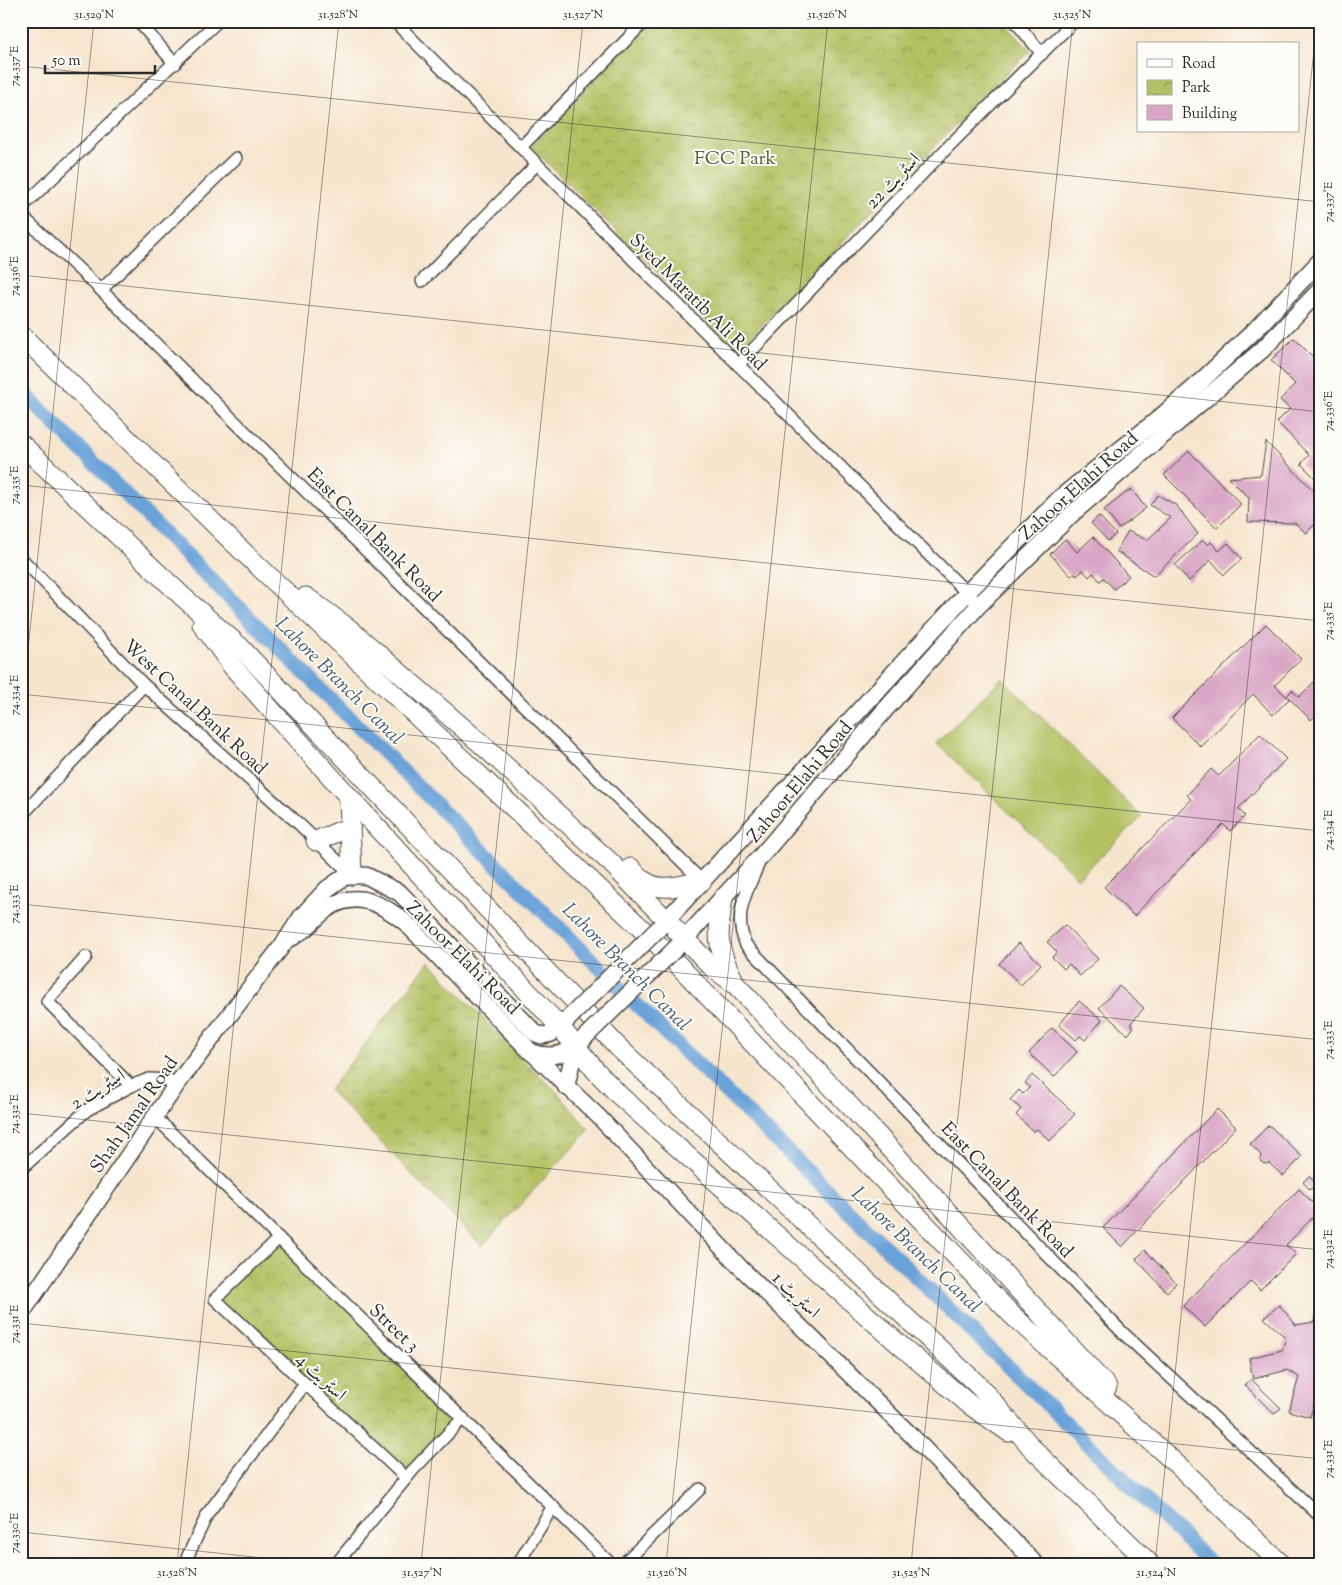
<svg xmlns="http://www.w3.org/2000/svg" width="1342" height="1585" viewBox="0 0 1342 1585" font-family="'Sorts Mill Goudy',Amiri,serif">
	<defs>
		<pattern id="grass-tufts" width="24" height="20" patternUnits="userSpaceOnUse" patternTransform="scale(1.25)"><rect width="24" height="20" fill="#b3c164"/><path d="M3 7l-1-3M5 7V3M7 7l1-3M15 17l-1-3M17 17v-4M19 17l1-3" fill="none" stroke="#929d53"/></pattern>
		<pattern id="park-crowns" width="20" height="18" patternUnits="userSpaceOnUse" patternTransform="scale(1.25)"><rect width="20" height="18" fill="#b3c164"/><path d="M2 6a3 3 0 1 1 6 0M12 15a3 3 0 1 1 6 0" fill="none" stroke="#929d53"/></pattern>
	</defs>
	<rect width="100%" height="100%" fill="#fdfcf7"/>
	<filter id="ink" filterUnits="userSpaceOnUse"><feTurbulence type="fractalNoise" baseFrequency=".02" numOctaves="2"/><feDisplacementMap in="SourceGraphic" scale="10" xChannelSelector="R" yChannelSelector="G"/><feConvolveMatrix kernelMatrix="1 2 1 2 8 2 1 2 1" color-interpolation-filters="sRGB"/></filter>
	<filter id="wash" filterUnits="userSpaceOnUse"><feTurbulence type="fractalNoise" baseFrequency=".0096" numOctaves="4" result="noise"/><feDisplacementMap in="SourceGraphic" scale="20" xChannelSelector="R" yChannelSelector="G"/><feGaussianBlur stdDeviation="1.12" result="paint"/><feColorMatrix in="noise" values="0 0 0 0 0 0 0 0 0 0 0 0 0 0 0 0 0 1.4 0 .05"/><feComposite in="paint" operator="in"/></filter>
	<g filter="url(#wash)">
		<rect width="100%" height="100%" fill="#f6e5ce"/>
		<path fill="url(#grass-tufts)" stroke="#6f7648" d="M429,962L520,1057L557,1092L589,1130L482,1246L329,1090Z"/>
		<g fill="url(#park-crowns)" stroke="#6f7648">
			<path d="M652,21H1003L1030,51L939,142L737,351L531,147L638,33Z"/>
			<path d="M279,1238L463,1418L406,1478L215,1299Z"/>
		</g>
		<path fill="#b3c164" stroke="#6f7648" d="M1002,678L1142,817L1078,878L936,743Z"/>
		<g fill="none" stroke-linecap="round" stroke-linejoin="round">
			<path stroke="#6aa2d8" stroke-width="15" d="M21,390L654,1022L1211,1564"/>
		</g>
		<g id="blocks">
			<g fill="#d9a5c5">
				<path d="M1294,338L1321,365V484L1301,464L1309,455L1277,422L1290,409L1280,400L1295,384L1271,360Z"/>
				<path d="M1266,442L1321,498V518L1306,533L1295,523L1248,522L1249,498L1229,478L1261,475Z"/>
				<path d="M1189,451L1241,504L1217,528L1164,475Z"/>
				<path d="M1131,489L1146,508L1119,529L1104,510Z"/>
				<path d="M1158,495L1176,505L1198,534L1154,576L1116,551L1128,531L1147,540L1171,518L1150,505Z"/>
				<path d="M1099,516L1116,534L1108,541L1091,523Z"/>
				<path d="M1093,537L1129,576L1114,589L1104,578L1100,581L1093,573L1089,577L1083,570L1077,576L1075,573L1071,576L1050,554L1065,539L1077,552Z"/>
				<path d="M1203,540L1208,545L1211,542L1219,551L1228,543L1242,559L1224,575L1211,560L1189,581L1175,565Z"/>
				<path d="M1266,624L1301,659L1275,685L1289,699L1273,715L1253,694L1201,747L1172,718Z"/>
				<path d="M1321,675V714L1319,712L1311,720L1287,696L1292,690L1299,697Z"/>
				<path d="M1260,734L1286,759L1238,809L1245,816L1230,831L1223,824L1134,916L1104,887L1191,799L1187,795L1211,769L1219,776Z"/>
				<path d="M1065,925L1098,959L1080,976L1069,964L1064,969L1052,957L1057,952L1047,942Z"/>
				<path d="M1019,943L1041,964L1021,985L999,964Z"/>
				<path d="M1119,986L1144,1008L1130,1024L1134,1027L1128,1035L1099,1008Z"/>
				<path d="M1079,1001L1102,1020L1085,1040L1080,1036L1076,1040L1059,1025Z"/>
				<path d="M1052,1028L1077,1052L1054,1077L1029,1053Z"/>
				<path d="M1032,1075L1075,1114L1050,1141L1037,1129L1034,1132L1016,1115L1021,1109L1010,1100L1019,1090L1023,1094L1030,1087L1025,1083Z"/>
				<path d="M1217,1109L1236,1127L1122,1247L1103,1228Z"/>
				<path d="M1269,1125L1302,1157L1283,1176L1269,1163L1265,1164L1261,1162L1260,1159L1261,1155L1250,1144Z"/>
				<path d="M1309,1176L1316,1184L1310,1190L1303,1182Z"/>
				<path d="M1299,1189L1320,1210L1286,1245L1296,1254L1260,1290L1251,1281L1205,1327L1183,1306Z"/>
				<path d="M1145,1250L1176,1283L1167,1292L1136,1259Z"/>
				<path d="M1320,1290L1321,1381L1310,1417L1289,1411L1299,1377L1287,1370L1253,1379L1249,1358L1282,1350L1286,1338L1264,1318L1279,1305L1296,1325L1314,1322Z"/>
				<path d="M1251,1379L1281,1408L1274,1414L1245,1385Z"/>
			</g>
		</g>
	</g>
	<g filter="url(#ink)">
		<use href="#blocks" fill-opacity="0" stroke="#494743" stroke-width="1"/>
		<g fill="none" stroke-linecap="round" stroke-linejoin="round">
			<defs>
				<g id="minor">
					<path d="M138,21L175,64"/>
					<path d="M394,21L979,605"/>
					<path d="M1015,21L1042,54"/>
					<path d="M521,147L645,21"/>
					<path d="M21,208L218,21"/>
					<path d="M21,215L101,290L702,881"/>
					<path d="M422,281L537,164"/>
					<path d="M101,290L236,158"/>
					<path d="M738,365L948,147L1074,21"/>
					<path d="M21,558L144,685L299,824L352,875"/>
					<path d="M21,816L144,685"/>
					<path d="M759,863C747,892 732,913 746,945L1123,1333L1321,1517"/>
					<path d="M86,957L47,1001L131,1086"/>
					<path d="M154,1116L611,1564"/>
					<path d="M21,1169L87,1110L131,1086L149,1079L169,1080L177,1084"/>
					<path d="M279,1238L215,1299L406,1478"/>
					<path d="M184,1564L208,1513L305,1384"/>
					<path d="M336,1564L413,1470L463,1418"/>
					<path d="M518,1564L553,1506"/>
					<path d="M623,1564L700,1489"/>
				</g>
				<path id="tertiary" d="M531,1052L598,1116L740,1267L912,1436L1036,1564"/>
				<g id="secondary">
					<path d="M661,926L967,593L1060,498L1156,421L1195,387L1254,331L1321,260"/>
					<path d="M293,937C298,933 304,930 309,925C316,919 322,912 330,907C358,890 382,904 405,922L531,1052C552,1060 568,1054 584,1039"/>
					<path d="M678,946L762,855L884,711L979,605L1073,513L1263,349L1321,289"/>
					<path d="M566,1087L575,1047"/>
					<path d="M21,1314L177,1084L285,942L302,916L327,889L344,877L357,875L367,876L400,893L535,1033C549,1040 558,1029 567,1020"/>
				</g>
				<g id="trunk">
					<path d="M21,335L237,546L664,950L1012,1315L1184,1471L1281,1564"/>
					<path d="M21,444L183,597L240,647L619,1048L980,1387L1032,1448L1150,1564"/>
					<path d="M306,597L348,628L478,741L611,863L713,968L735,984L882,1140L1107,1387"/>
					<path d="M202,624L232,666L349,797L560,1027L596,1071L620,1096L900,1345L970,1405L1009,1432"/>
					<path d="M349,797L352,875"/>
					<path d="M316,841L350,827"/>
					<path d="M631,868C635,873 640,879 646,882C662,893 684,884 702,881"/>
					<path d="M723,898C717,936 716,946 734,981"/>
				</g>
			</defs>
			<use href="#minor" stroke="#494743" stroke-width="14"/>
			<use href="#tertiary" stroke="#494743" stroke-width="18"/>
			<use href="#secondary" stroke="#494743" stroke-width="19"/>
			<use href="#trunk" stroke="#494743" stroke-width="21"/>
			<use href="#minor" stroke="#fff" stroke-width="11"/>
			<use href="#tertiary" stroke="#fff" stroke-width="15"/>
			<use href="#secondary" stroke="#fff" stroke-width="16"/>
			<use href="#trunk" stroke="#fff" stroke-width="19"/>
			<defs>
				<g id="secondary-bridge">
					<path d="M567,1020L661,926"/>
					<path d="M584,1038L678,946"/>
				</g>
			</defs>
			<use href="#secondary-bridge" stroke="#494743" stroke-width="19" stroke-linecap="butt"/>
			<use href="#secondary-bridge" stroke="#fff" stroke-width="16"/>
		</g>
	</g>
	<path fill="none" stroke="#2b2b2b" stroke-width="1" stroke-opacity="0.45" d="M21,66L1321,202M21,275L1321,412M21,485L1321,621M21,694L1321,831M21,716L94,21M21,904L1321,1040M21,1113L1321,1250M21,1323L1321,1459M21,1532L319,1564M177,1564L339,21M421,1564L583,21M666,1564L828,21M911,1564L1073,21M1155,1564L1317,21"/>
	<g text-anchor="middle" stroke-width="4" stroke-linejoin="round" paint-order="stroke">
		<g font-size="19" fill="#54583c" stroke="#fdfcf7">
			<text x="735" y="164">FCC Park</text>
		</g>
		<g font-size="19" fill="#2b2b2b" stroke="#fdfcf7">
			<text transform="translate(892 180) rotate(-46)" y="7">اسٹریٹ 22</text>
			<text transform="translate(699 301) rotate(45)" y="7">Syed Maratib Ali Road</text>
			<text transform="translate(1078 485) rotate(-42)" y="7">Zahoor Elahi Road</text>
			<text transform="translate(375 534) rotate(45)" y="7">East Canal Bank Road</text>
			<text transform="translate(196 706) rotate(43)" y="7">West Canal Bank Road</text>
			<text transform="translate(799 781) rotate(-50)" y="7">Zahoor Elahi Road</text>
			<text transform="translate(464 957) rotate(45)" y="7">Zahoor Elahi Road</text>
			<text transform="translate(97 1088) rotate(-32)" y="7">اسٹریٹ 2</text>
			<text transform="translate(133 1114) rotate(-55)" y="7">Shah Jamal Road</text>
			<text transform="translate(1008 1189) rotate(46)" y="7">East Canal Bank Road</text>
			<text transform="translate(797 1294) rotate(44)" y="7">اسٹریٹ 1</text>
			<text transform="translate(395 1327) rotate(44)" y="7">Street 3</text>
			<text transform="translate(322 1376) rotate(43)" y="7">اسٹریٹ 4</text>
		</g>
		<g font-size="20" font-style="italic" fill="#445b70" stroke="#fdfcf7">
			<text transform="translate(340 680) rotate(45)" y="7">Lahore Branch Canal</text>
			<text transform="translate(627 966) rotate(45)" y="7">Lahore Branch Canal</text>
			<text transform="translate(917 1249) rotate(44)" y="7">Lahore Branch Canal</text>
		</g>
	</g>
	<rect width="1342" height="1585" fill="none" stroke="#fdfcf7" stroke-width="55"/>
	<rect x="1137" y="42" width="162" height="90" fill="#fdfcf7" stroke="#a9a8a5"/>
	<rect x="1147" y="59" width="25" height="8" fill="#ffffff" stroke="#a9a8a5"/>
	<text x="1182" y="68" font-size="15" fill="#2b2b2b">Road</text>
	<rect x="1147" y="80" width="25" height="15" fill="url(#park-crowns)" stroke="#a9a8a5"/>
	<text x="1182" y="92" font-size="15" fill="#2b2b2b">Park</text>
	<rect x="1147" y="105" width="25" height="15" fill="#d9a5c5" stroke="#a9a8a5"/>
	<text x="1182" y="118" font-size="15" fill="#2b2b2b">Building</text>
	<path d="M45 65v8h110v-8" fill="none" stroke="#2b2b2b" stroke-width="2.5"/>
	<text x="52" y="65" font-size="15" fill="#2b2b2b" stroke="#fdfcf7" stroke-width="4" paint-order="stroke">50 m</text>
	<rect x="28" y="28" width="1286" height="1530" fill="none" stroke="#2b2b2b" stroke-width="2"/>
	<g font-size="12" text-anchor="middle" fill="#2b2b2b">
		<text x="94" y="18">31.529°N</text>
		<text x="338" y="18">31.528°N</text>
		<text x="583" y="18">31.527°N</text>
		<text x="827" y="18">31.526°N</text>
		<text x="1072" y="18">31.525°N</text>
		<text transform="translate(14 66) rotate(-90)" y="4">74.337°E</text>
		<text transform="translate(1328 202) rotate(-90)" y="4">74.337°E</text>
		<text transform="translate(14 276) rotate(-90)" y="4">74.336°E</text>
		<text transform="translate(1328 411) rotate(-90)" y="4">74.336°E</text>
		<text transform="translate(14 485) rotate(-90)" y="4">74.335°E</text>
		<text transform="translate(1328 621) rotate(-90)" y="4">74.335°E</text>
		<text transform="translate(14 695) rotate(-90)" y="4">74.334°E</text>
		<text transform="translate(1328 830) rotate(-90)" y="4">74.334°E</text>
		<text transform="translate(14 904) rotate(-90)" y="4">74.333°E</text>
		<text transform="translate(1328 1040) rotate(-90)" y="4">74.333°E</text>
		<text transform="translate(14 1114) rotate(-90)" y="4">74.332°E</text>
		<text transform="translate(1328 1249) rotate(-90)" y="4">74.332°E</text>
		<text transform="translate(14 1324) rotate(-90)" y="4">74.331°E</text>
		<text transform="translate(1328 1459) rotate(-90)" y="4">74.331°E</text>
		<text transform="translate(14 1533) rotate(-90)" y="4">74.330°E</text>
		<text x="177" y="1576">31.528°N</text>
		<text x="422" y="1576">31.527°N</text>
		<text x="667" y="1576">31.526°N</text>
		<text x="911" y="1576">31.525°N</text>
		<text x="1156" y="1576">31.524°N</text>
	</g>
</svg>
